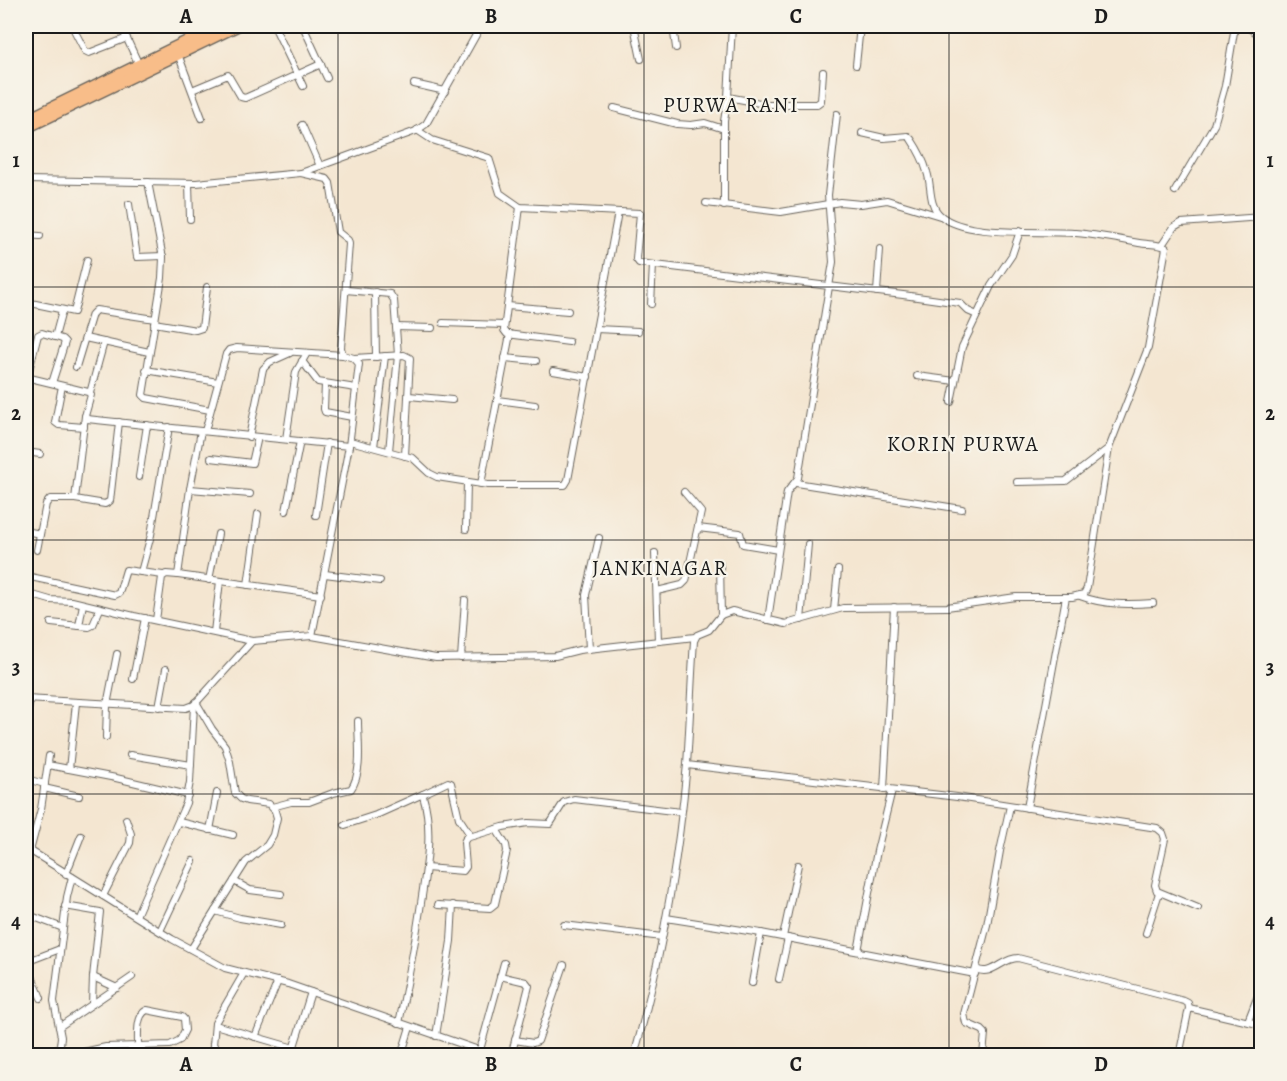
<svg xmlns="http://www.w3.org/2000/svg" width="1287" height="1081" viewBox="0 0 1287 1081" font-family="Alegreya,serif">
	<rect width="100%" height="100%" fill="#f7f3e8"/>
	<filter id="ink" filterUnits="userSpaceOnUse"><feTurbulence type="fractalNoise" baseFrequency=".0167" numOctaves="2"/><feDisplacementMap in="SourceGraphic" scale="12" xChannelSelector="R" yChannelSelector="G"/><feConvolveMatrix kernelMatrix="1 2 1 2 8 2 1 2 1" color-interpolation-filters="sRGB"/></filter>
	<filter id="wash" filterUnits="userSpaceOnUse"><feTurbulence type="fractalNoise" baseFrequency=".008" numOctaves="4" result="noise"/><feDisplacementMap in="SourceGraphic" scale="24" xChannelSelector="R" yChannelSelector="G"/><feGaussianBlur stdDeviation="1.35" result="paint"/><feColorMatrix in="noise" values="0 0 0 0 0 0 0 0 0 0 0 0 0 0 0 0 0 1.4 0 .05"/><feComposite in="paint" operator="in"/></filter>
	<g filter="url(#wash)">
		<rect width="100%" height="100%" fill="#f4e6d1"/>
	</g>
	<g filter="url(#ink)">
		<g fill="none" stroke-linecap="round" stroke-linejoin="round">
			<defs>
				<g id="minor">
					<path d="M72,26L85,51L89,53L127,38"/>
					<path d="M121,26L139,65"/>
					<path d="M274,26L303,86"/>
					<path d="M303,26L327,78"/>
					<path d="M634,26L641,59"/>
					<path d="M673,26L676,48"/>
					<path d="M178,54L202,118"/>
					<path d="M856,65L860,26"/>
					<path d="M414,84L445,91"/>
					<path d="M192,90L228,75L241,97L245,98L321,64"/>
					<path d="M728,97L765,104H817L821,101L823,72"/>
					<path d="M614,108L677,124L691,125L705,123L724,129"/>
					<path d="M302,125L320,166"/>
					<path d="M417,130L432,140L489,158L500,193L520,207L640,213L636,259L639,263L903,295L960,303L968,311L977,315"/>
					<path d="M26,180L196,183L301,173L416,131L426,124L481,26"/>
					<path d="M148,182L163,258L162,278L143,395L146,398L210,410"/>
					<path d="M189,183L190,219"/>
					<path d="M1175,191L1214,125L1225,86L1235,26"/>
					<path d="M706,203L781,212L840,202L861,204L887,200L940,216"/>
					<path d="M129,204L137,257L163,256"/>
					<path d="M724,206V121L728,97L732,26"/>
					<path d="M520,207L504,330L507,334L569,342"/>
					<path d="M26,235L40,236"/>
					<path d="M1162,245L1174,227L1181,223L1262,217"/>
					<path d="M26,254L30,235"/>
					<path d="M346,290L390,294L394,300L398,355L389,451"/>
					<path d="M375,292L376,357"/>
					<path d="M877,292L880,249"/>
					<path d="M26,302L74,312L87,260"/>
					<path d="M651,304L653,265"/>
					<path d="M507,306L568,311"/>
					<path d="M154,323L196,330L202,328L207,287"/>
					<path d="M443,323L504,325"/>
					<path d="M396,327L432,328"/>
					<path d="M596,329L638,331"/>
					<path d="M55,337L62,311"/>
					<path d="M85,338L149,352"/>
					<path d="M354,358L404,355L410,358L405,456"/>
					<path d="M505,358L536,361"/>
					<path d="M302,361L318,382L356,388"/>
					<path d="M76,367L92,314L96,310L155,319"/>
					<path d="M146,370L218,382"/>
					<path d="M553,371L588,377"/>
					<path d="M917,376L955,381"/>
					<path d="M26,377L88,392L91,395L85,416L87,419L201,431"/>
					<path d="M27,378L38,335L42,333L62,339L65,342L52,383"/>
					<path d="M325,384L324,409L325,412L352,417"/>
					<path d="M62,386L55,422L59,425L84,427"/>
					<path d="M90,393L104,342"/>
					<path d="M409,396L452,400"/>
					<path d="M497,400L535,405"/>
					<path d="M951,402L962,347L991,286L1012,255L1020,231"/>
					<path d="M205,431L226,354L229,350L237,348L343,355"/>
					<path d="M249,437L263,369L270,362L290,353"/>
					<path d="M286,439L296,372L307,353"/>
					<path d="M350,441L413,458L429,473L437,477L488,485H565L568,480L618,212"/>
					<path d="M374,447L385,356"/>
					<path d="M26,452L40,454"/>
					<path d="M211,458L252,463L258,437"/>
					<path d="M139,477L147,425"/>
					<path d="M1017,482L1066,481L1109,448"/>
					<path d="M796,483L962,509"/>
					<path d="M481,484L510,334"/>
					<path d="M190,489L250,494"/>
					<path d="M75,499L85,416"/>
					<path d="M286,511L300,441"/>
					<path d="M316,515L327,443"/>
					<path d="M698,528L740,533L743,544L778,550"/>
					<path d="M466,529L467,482"/>
					<path d="M26,531L40,534"/>
					<path d="M37,550L46,504L50,499H75L105,504L110,501L119,422"/>
					<path d="M655,553L658,641"/>
					<path d="M720,564L721,615"/>
					<path d="M141,572L151,535L169,427"/>
					<path d="M325,574L380,581"/>
					<path d="M178,575L321,595"/>
					<path d="M26,576L115,595L119,593L126,570L163,575"/>
					<path d="M209,580L218,534"/>
					<path d="M248,585L258,514"/>
					<path d="M657,591L682,585L686,581L701,512L684,492"/>
					<path d="M26,593L50,600L72,601L134,616L252,641"/>
					<path d="M1080,596C1104,605 1127,605 1153,603"/>
					<path d="M834,610L838,570"/>
					<path d="M156,620L162,577L166,574L178,575L190,489L201,431L349,446L359,364L354,358L343,355L341,348L349,244L348,240L338,232L330,183L327,179L301,173"/>
					<path d="M768,620L787,492L798,478L833,262L828,195L837,114"/>
					<path d="M801,620L808,544"/>
					<path d="M51,623L89,627L93,625L100,609"/>
					<path d="M79,626L83,604"/>
					<path d="M214,632L220,581"/>
					<path d="M312,636L436,658L555,656L579,650L695,637"/>
					<path d="M589,649L586,595L599,538"/>
					<path d="M461,658L465,600"/>
					<path d="M133,679L145,618"/>
					<path d="M26,699L186,708L194,705L252,641L312,636L349,446"/>
					<path d="M159,707L166,669"/>
					<path d="M26,722L30,699"/>
					<path d="M106,737L107,705L117,654"/>
					<path d="M130,755L191,765"/>
					<path d="M48,765L116,778L188,795"/>
					<path d="M687,765L957,797L1157,828L1163,833L1165,839L1155,885L1157,891L1198,908"/>
					<path d="M69,769L76,703"/>
					<path d="M26,779L45,784"/>
					<path d="M44,788L79,796"/>
					<path d="M884,789L894,607"/>
					<path d="M423,794L448,782L451,783L459,818L469,833L464,842L466,867L463,871L426,868"/>
					<path d="M272,807L291,802H309L333,793L351,789C363,772 358,742 358,721"/>
					<path d="M1027,808L1066,597"/>
					<path d="M179,822L233,835"/>
					<path d="M345,825L376,815L423,794V796C433,829 427,863 422,896C416,939 408,981 399,1023"/>
					<path d="M210,830L217,793"/>
					<path d="M466,838L503,827L528,823L550,824L564,802L574,799L681,812"/>
					<path d="M26,848L172,939L225,968L288,984L496,1056"/>
					<path d="M30,851L41,809L49,756"/>
					<path d="M66,874L81,836"/>
					<path d="M234,881L250,890L281,894"/>
					<path d="M103,896L130,843L131,834L126,819"/>
					<path d="M438,905L490,908L495,904L507,851L506,845L496,829"/>
					<path d="M65,906L100,912L93,977L92,1004"/>
					<path d="M215,911L240,918L281,925"/>
					<path d="M26,914L63,928"/>
					<path d="M136,916L186,803L190,782L194,705"/>
					<path d="M666,918L761,933L975,974"/>
					<path d="M564,925L662,937"/>
					<path d="M160,931L193,861"/>
					<path d="M1146,933L1159,893"/>
					<path d="M783,937L798,865"/>
					<path d="M191,949L246,862L267,845L273,835L277,818L275,811L269,804L247,801L241,799L235,793L230,762L225,746L212,729L196,702"/>
					<path d="M858,951L877,851L892,790"/>
					<path d="M26,962L41,998"/>
					<path d="M26,962L60,949"/>
					<path d="M976,969C992,977 1002,958 1018,958L1184,1001L1188,1003L1189,1008L1179,1056"/>
					<path d="M500,976L526,982L529,986L511,1056"/>
					<path d="M93,977L117,988"/>
					<path d="M779,979L788,938"/>
					<path d="M752,983L761,933"/>
					<path d="M1189,1008L1262,1025"/>
					<path d="M1248,1021L1257,998"/>
					<path d="M215,1025L294,1048"/>
					<path d="M59,1027L132,977"/>
					<path d="M436,1036L451,941L453,905"/>
					<path d="M255,1037L278,981"/>
					<path d="M515,1040L533,1043L538,1041L564,965"/>
					<path d="M213,1044L220,1056"/>
					<path d="M58,1050L64,1055H70L106,1047L170,1045L180,1040L185,1030L184,1019L182,1017L147,1010C134,1016 139,1043 138,1056"/>
					<path d="M480,1050L504,963"/>
					<path d="M51,1056L58,1050L60,1045L61,1037L54,1001L67,897L72,877"/>
					<path d="M212,1056L215,1023L244,973"/>
					<path d="M291,1056L311,992"/>
					<path d="M401,1056L410,1027"/>
					<path d="M634,1056C661,961 678,862 687,764C690,723 691,682 694,641L697,635L709,630L721,615L732,611L786,624L843,608L947,607L1016,597H1072L1084,594L1087,588L1109,448L1148,348L1166,248C1159,243 1148,245 1139,243C1118,239 1097,235 1076,233C1041,230 965,238 940,215C928,204 932,186 927,172C924,161 917,148 911,139L908,136L884,138L862,133"/>
					<path d="M983,1056L985,1033L982,1030L966,1023L964,1014L987,925L1000,851L1010,806"/>
				</g>
				<path id="tertiary" d="M1247,26L1262,35"/>
				<g id="trunk">
					<path d="M26,120L218,26"/>
					<path d="M26,128L237,26"/>
				</g>
			</defs>
			<use href="#minor" stroke="#68635b" stroke-width="8"/>
			<use href="#tertiary" stroke="#68635b" stroke-width="10"/>
			<use href="#trunk" stroke="#68635b" stroke-width="13"/>
			<use href="#minor" stroke="#fff" stroke-width="6"/>
			<use href="#tertiary" stroke="#fff" stroke-width="8"/>
			<use href="#trunk" stroke="#f8bd89" stroke-width="10"/>
		</g>
	</g>
	<path fill="none" stroke="#1c1c1c" stroke-width="1.5" stroke-opacity="0.55" d="M338,26V1056M644,26V1056M949,26V1056M26,287H1262M26,540H1262M26,794H1262"/>
	<g text-anchor="middle" stroke-width="4.5" stroke-linejoin="round" paint-order="stroke">
		<g font-size="21" letter-spacing="1.5" fill="#1c1c1c" stroke="#f7f3e8">
			<text x="731" y="112">PURWA RANI</text>
			<text x="963" y="451">KORIN PURWA</text>
			<text x="660" y="575">JANKINAGAR</text>
		</g>
	</g>
	<rect width="1287" height="1081" fill="none" stroke="#f7f3e8" stroke-width="66"/>
	<rect x="33" y="33" width="1221" height="1015" fill="none" stroke="#1c1c1c" stroke-width="2"/>
	<g font-size="20" text-anchor="middle" font-weight="bold" fill="#1c1c1c">
		<text x="186" y="23">A</text>
		<text x="491" y="23">B</text>
		<text x="796" y="23">C</text>
		<text x="1101" y="23">D</text>
		<text x="16" y="167">1</text>
		<text x="1270" y="167">1</text>
		<text x="16" y="420">2</text>
		<text x="1270" y="420">2</text>
		<text x="16" y="674">3</text>
		<text x="1270" y="674">3</text>
		<text x="16" y="928">4</text>
		<text x="1270" y="928">4</text>
		<text x="186" y="1071">A</text>
		<text x="491" y="1071">B</text>
		<text x="796" y="1071">C</text>
		<text x="1101" y="1071">D</text>
	</g>
</svg>
